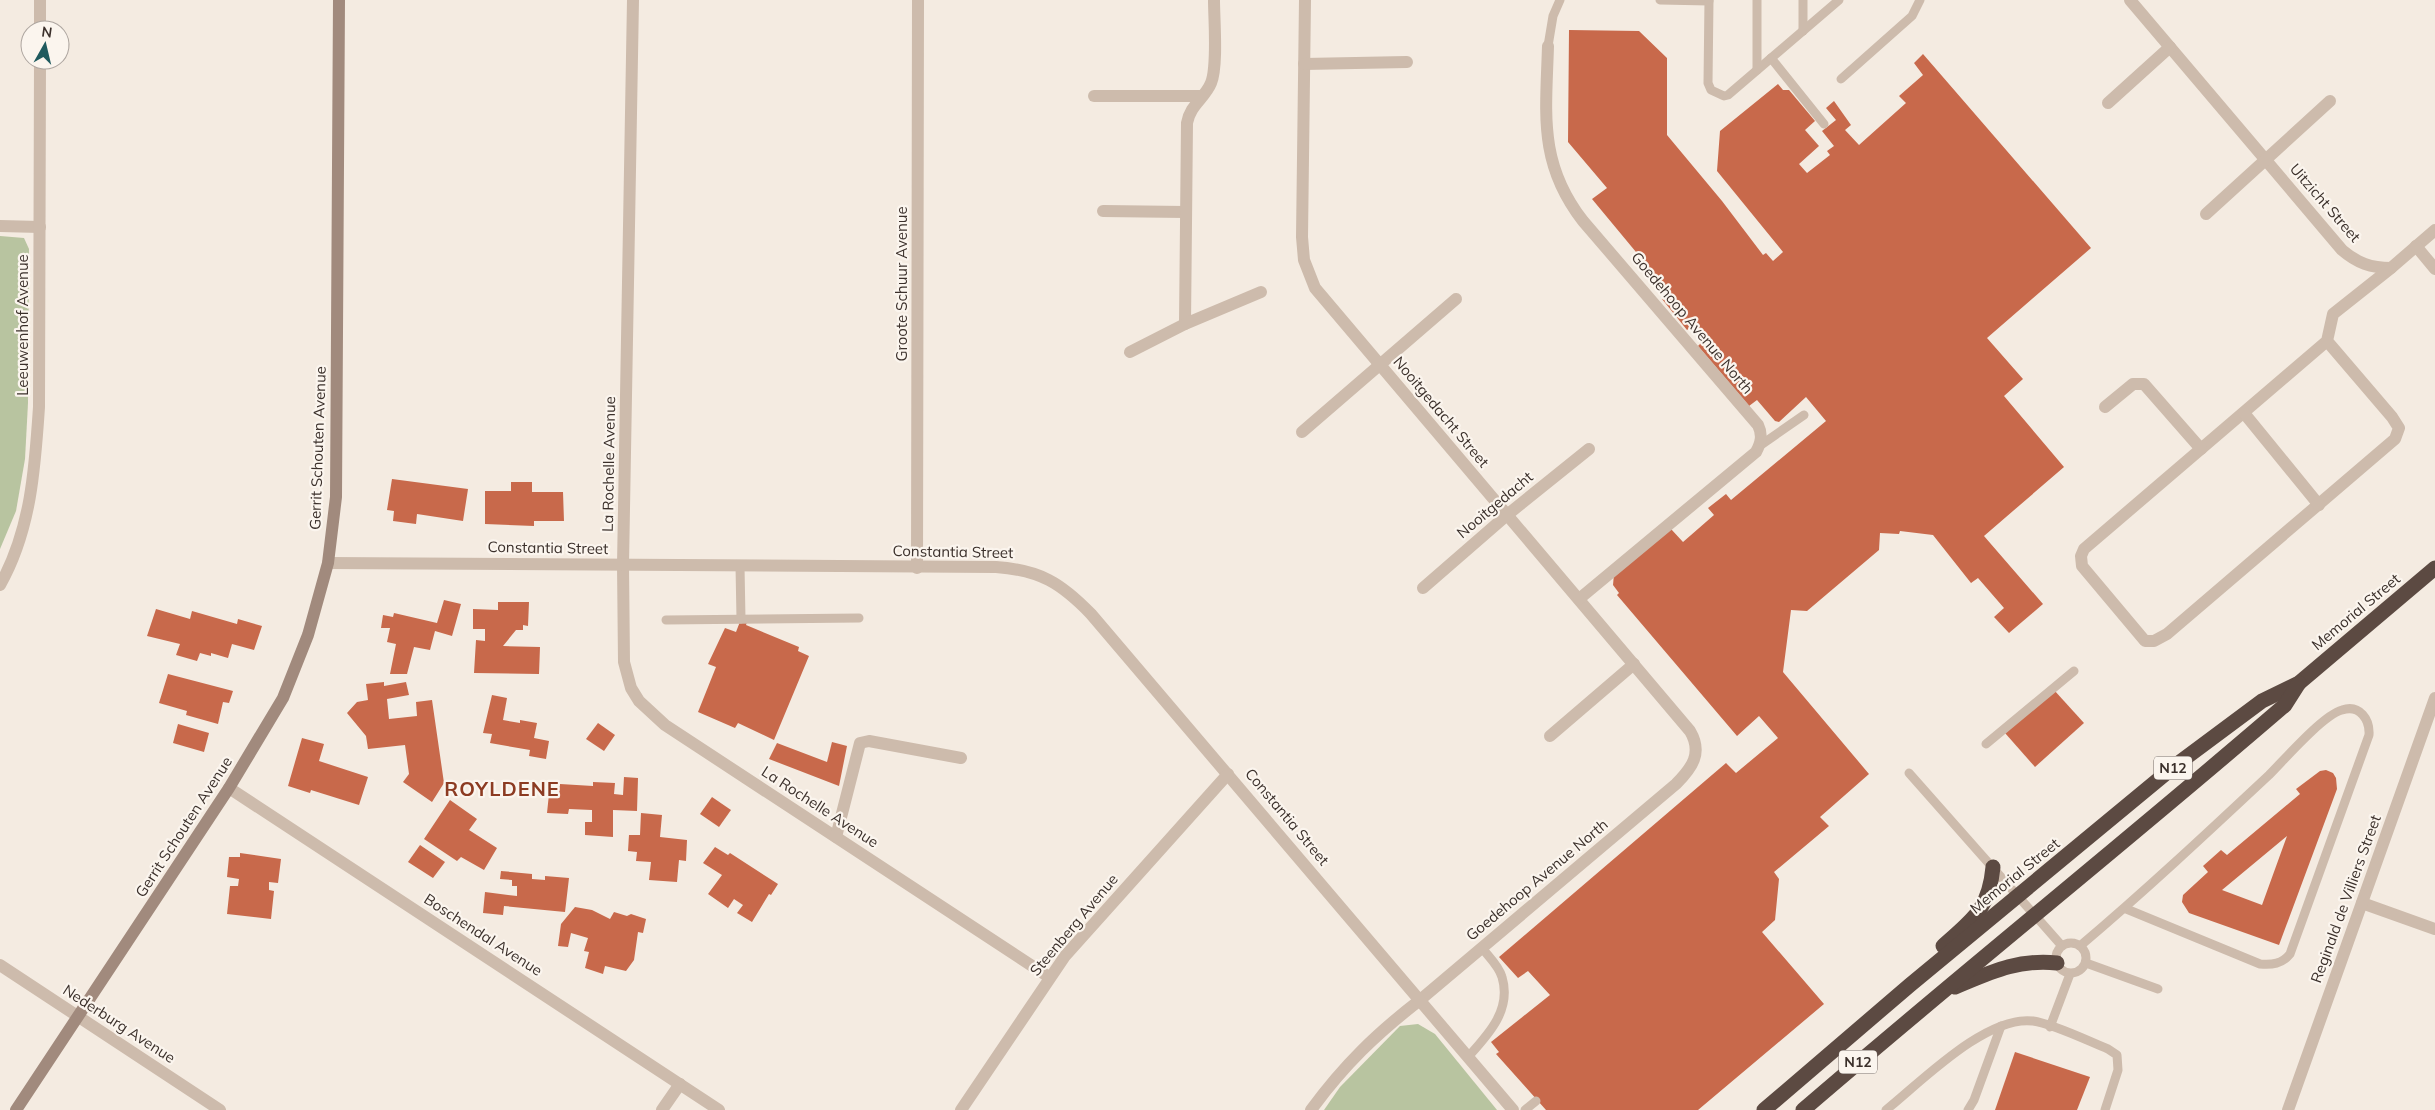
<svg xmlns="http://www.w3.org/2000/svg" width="2435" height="1110" viewBox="0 0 2435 1110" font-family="Mulish,sans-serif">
	<rect width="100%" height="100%" fill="#f4ebe1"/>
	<g fill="#b8c4a0">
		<path d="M0,236L24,238L29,249L28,403L25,459L16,511L0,549Z"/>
		<path d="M1418,1024L1435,1034L1497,1110H1324L1340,1087L1400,1026Z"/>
	</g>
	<g fill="#c8694b" fill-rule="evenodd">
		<path d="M1569,30L1639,31L1667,58V135L1722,201L1763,255L1766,253L1773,261L1783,252L1717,171L1720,131L1778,84L1783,90H1789L1815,121L1805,130L1819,146L1799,164L1807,173L1830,155L1827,151L1834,146L1822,131L1836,120L1826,108L1834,101L1851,125L1845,130L1859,145L1906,103L1899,96L1923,75L1914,63L1923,54L2091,248L1987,338L2023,379L2004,396L2064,467L1984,536L2043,604L2009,633L1994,617L2004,608L1978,578L1971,583L1933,535L1900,531L1899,534L1880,533L1879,550L1807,611L1791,610L1783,672L1869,774L1820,817L1829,826L1774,872L1779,879L1775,920L1762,932L1824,1004L1698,1110H1546L1496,1054L1499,1052L1491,1042L1550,995L1528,971L1518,978L1499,957L1726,763L1736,773L1778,738L1759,716L1737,736L1617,595L1619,593L1613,585L1614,574L1671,529L1683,542L1714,515L1708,508L1726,494L1731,500L1826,421L1806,397L1779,422L1775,421L1757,400L1749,406L1698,346L1706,338L1695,324L1687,330L1662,299L1670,293L1592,199L1607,188L1568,142Z"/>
		<path d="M392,479L468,489L463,521L417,514L416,524L393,521L394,511L387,510Z"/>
		<path d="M511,482H532V492H563L564,521H534V526L485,524V491H511Z"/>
		<path d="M444,600L461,604L452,636L435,631L430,650L414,647L407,674H390L396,644L387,642L390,628H381L383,615L393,617L394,613L437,623Z"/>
		<path d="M498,602H529L528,626L523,625V630H516L503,646L540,647L539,674L474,673L476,640L485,641V629H473V609L498,610Z"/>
		<path d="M156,609L190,619L192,611L237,624L238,619L262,626L254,650L232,644L228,658L211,653V656L200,653L197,661L176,655L180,644L147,636Z"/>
		<path d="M741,619L747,622L746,625L799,647L798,651L809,656L774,740L738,723L735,728L698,712L716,667L708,664L725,628L736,632Z"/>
		<path d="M168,674L233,691L229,703L223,702L218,724L186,715L187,711L159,703Z"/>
		<path d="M384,682V686L406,682L409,695L387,699L389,719L417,716L416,702L432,700L444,783L432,802L403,782L409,774L405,745L368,749L366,736L347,713L357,702L368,700L366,684Z"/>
		<path d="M2054,690L2084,723L2035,767L2005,733Z"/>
		<path d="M492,695L507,698L503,720L520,723V720L537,723L534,738L549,741L546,759L529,756L530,750L490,743L492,734L483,733Z"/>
		<path d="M598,723L615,735L604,751L586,739Z"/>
		<path d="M178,724L209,733L204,752L173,743Z"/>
		<path d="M302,738L324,744L319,761L368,777L359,805L311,790L310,793L288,786Z"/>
		<path d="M832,742L847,746L839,786L769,759L777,743L827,762Z"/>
		<path d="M2326,770L2333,773L2336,778L2337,789L2279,945L2189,913L2182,902L2183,895L2208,872L2203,866L2221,850L2227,855L2300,794L2296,789L2320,771ZM2287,836L2262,905L2222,890Z"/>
		<path d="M624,777L638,778L637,811L613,810V837L585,835V822H592V810L569,809L568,814L547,813L549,794H559L560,784L593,786V782L615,783L614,794L623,795Z"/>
		<path d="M712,797L731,810L719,827L700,814Z"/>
		<path d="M450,800L477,819L469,830L497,848L484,870L461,857L457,861L424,839Z"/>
		<path d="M641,813L662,815L660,837L687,840L686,861L679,860L677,882L649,880L651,862L636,861L637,852L628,851L629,835H640Z"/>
		<path d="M420,845L445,862L433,878L408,862Z"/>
		<path d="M715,847L728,855L730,853L778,884L771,895L769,894L752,922L737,913L743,905L734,899L728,908L708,894L722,875L703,863Z"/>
		<path d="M240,853L281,859L278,883L269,882V890L274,891L271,919L227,914L230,886H238L239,879L227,877L229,857H240Z"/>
		<path d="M501,871L532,874V879L545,880V876L569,878L565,912L504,906L503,915L483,913L485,892L517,896V886H512V880L500,879Z"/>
		<path d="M575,907L592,910L610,919L614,912L627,916L631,914L646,919L643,933L638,932L634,960L626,971L605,966L603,974L585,968L589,952L584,951L588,938L571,933L568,947L558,946L561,924Z"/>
		<path d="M2015,1052L2090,1077L2077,1110H1995Z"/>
	</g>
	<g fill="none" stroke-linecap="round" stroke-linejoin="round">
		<g stroke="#cdbbac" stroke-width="9">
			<path d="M1660,0L1709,1"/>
			<path d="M1709,0L1708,83L1711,90L1724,96L1728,95L1839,0"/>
			<path d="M1803,31V0"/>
			<path d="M1548,46L1553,16L1560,0"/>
			<path d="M1771,58L1824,124"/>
			<path d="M1757,70V0"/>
			<path d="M1841,79L1912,16L1920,0"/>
			<path d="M1758,447L1804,415"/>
			<path d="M740,566L741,619"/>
			<path d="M666,620L859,618"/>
			<path d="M1986,744L2074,671"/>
			<path d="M1909,773L2062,946"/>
			<circle cx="2071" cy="958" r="15"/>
			<path d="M2080,946C2145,891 2207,833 2269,775C2285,759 2323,715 2342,710C2360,704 2370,720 2369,735L2290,954C2282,964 2272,965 2260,964L2124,908"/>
			<path d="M2086,963L2158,989"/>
			<path d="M2050,1027L2070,974"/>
			<path d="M1468,1057C1488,1035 1512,1010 1502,977C1499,966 1489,957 1482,948"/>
			<path d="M1525,1110L1536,1101"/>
			<path d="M1886,1110C1921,1082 1986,1015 2033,1021C2054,1024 2088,1041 2108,1049L2117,1055L2118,1070L2105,1110"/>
			<path d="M1968,1110L1974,1100L2001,1026"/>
		</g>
		<g stroke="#cdbbac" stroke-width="12">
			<path d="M40,0V30"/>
			<path d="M633,0L623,565L624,662L631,688L639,701L665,725L1049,977"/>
			<path d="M1305,0L1302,237L1304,260L1315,288L1690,731C1703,753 1692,768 1676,784L1420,1000C1376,1034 1344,1065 1311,1110"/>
			<path d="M2130,0L2342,250C2357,263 2371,268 2391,268L2435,230"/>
			<path d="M1548,46C1546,114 1538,163 1583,221L1758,425C1763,435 1761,443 1756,452L1579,599"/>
			<path d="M1304,64L1407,62"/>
			<path d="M1094,96H1200"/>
			<path d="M2108,103L2170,47"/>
			<path d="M1103,211L1185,212"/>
			<path d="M2206,214L2330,101"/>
			<path d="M0,226L40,227"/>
			<path d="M2416,246L2435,269"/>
			<path d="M1185,324L1187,123C1190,105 1205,98 1211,83C1218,66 1214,20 1214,0"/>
			<path d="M2327,341L2392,417L2399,428L2395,439L2167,634L2154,641H2145L2082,566L2081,556L2084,549L2327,341L2333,314L2391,268"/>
			<path d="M1130,352L1185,324L1261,292"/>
			<path d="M2105,407L2133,384H2144L2201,449"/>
			<path d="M2244,413L2319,505"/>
			<path d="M1302,432L1456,299"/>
			<path d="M328,563L996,567C1040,570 1061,583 1091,614L1513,1110"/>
			<path d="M917,568L918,0"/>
			<path d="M0,585C31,530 35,468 39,407L40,60"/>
			<path d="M1423,588L1507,515L1589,449"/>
			<path d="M1550,736L1634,664"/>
			<path d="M229,788L719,1110"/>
			<path d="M836,837L860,743L869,741L961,758"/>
			<path d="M2362,903L2435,929"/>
			<path d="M0,965L220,1110"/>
			<path d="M662,1110L680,1084"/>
			<path d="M961,1110L1065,956L1228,774"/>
			<path d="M2288,1110L2435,698"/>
		</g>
		<path stroke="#a18a7d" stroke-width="12" d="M16,1110L229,788L283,698L308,635L328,563L336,497L339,0"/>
		<g stroke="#5c4a42" stroke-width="15">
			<path d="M1943,946C1973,919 1989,910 1993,867"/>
			<path d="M1955,987C1991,972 2017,959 2057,963"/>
			<path d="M1764,1110L1910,985L2176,765L2262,701L2299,683L2435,568"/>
			<path d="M1803,1110C1962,973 2126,842 2285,705L2299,683"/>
		</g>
	</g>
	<g text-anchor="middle" stroke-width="4.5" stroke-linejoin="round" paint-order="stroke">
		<g fill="#fbf5ee" stroke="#756b66" stroke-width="1">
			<rect x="2154" y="756.5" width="38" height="23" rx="4"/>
			<rect x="1839" y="1050.5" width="38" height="23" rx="4"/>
		</g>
		<g font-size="14" font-weight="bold" fill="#3b302b">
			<text x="2173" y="773">N12</text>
			<text x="1858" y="1067">N12</text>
		</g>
		<g font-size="15" fill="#3b302b" stroke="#fbf5ee">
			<text transform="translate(2325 203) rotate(49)" y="5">Uitzicht Street</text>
			<text transform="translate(902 284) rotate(-90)" y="5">Groote Schuur Avenue</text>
			<text transform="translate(1692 323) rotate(50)" y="5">Goedehoop Avenue North</text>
			<text transform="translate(23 325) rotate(-90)" y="5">Leeuwenhof Avenue</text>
			<text transform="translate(1441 412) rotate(50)" y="5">Nooitgedacht Street</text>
			<text transform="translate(318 448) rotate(-88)" y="5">Gerrit Schouten Avenue</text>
			<text transform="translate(609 464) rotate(-89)" y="5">La Rochelle Avenue</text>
			<text transform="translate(1495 505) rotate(-40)" y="5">Nooitgedacht</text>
			<text transform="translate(548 548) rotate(1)" y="5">Constantia Street</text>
			<text transform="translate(953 552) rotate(1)" y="5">Constantia Street</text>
			<text transform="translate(2356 612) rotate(-40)" y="5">Memorial Street</text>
			<text transform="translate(820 807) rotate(33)" y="5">La Rochelle Avenue</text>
			<text transform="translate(1287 817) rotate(50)" y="5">Constantia Street</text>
			<text transform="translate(184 827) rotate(-57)" y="5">Gerrit Schouten Avenue</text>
			<text transform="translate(2015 876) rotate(-39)" y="5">Memorial Street</text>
			<text transform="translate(1537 880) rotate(-40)" y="5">Goedehoop Avenue North</text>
			<text transform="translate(2346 899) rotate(-70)" y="5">Reginald de Villiers Street</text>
			<text transform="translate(1074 925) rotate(-50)" y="5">Steenberg Avenue</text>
			<text transform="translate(483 935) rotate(33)" y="5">Boschendal Avenue</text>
			<text transform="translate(119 1024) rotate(33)" y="5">Nederburg Avenue</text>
		</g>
		<g font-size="20" font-weight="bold" letter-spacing="1" fill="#8c3b22" stroke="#fbf5ee">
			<text x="502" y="796">ROYLDENE</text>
		</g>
	</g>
	<g transform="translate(45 45) rotate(8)"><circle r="24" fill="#fbf5ee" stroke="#aea6a0"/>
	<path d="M0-4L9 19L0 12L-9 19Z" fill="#1f5a5e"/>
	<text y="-8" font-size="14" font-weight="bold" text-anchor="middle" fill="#3b302b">N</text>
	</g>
</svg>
